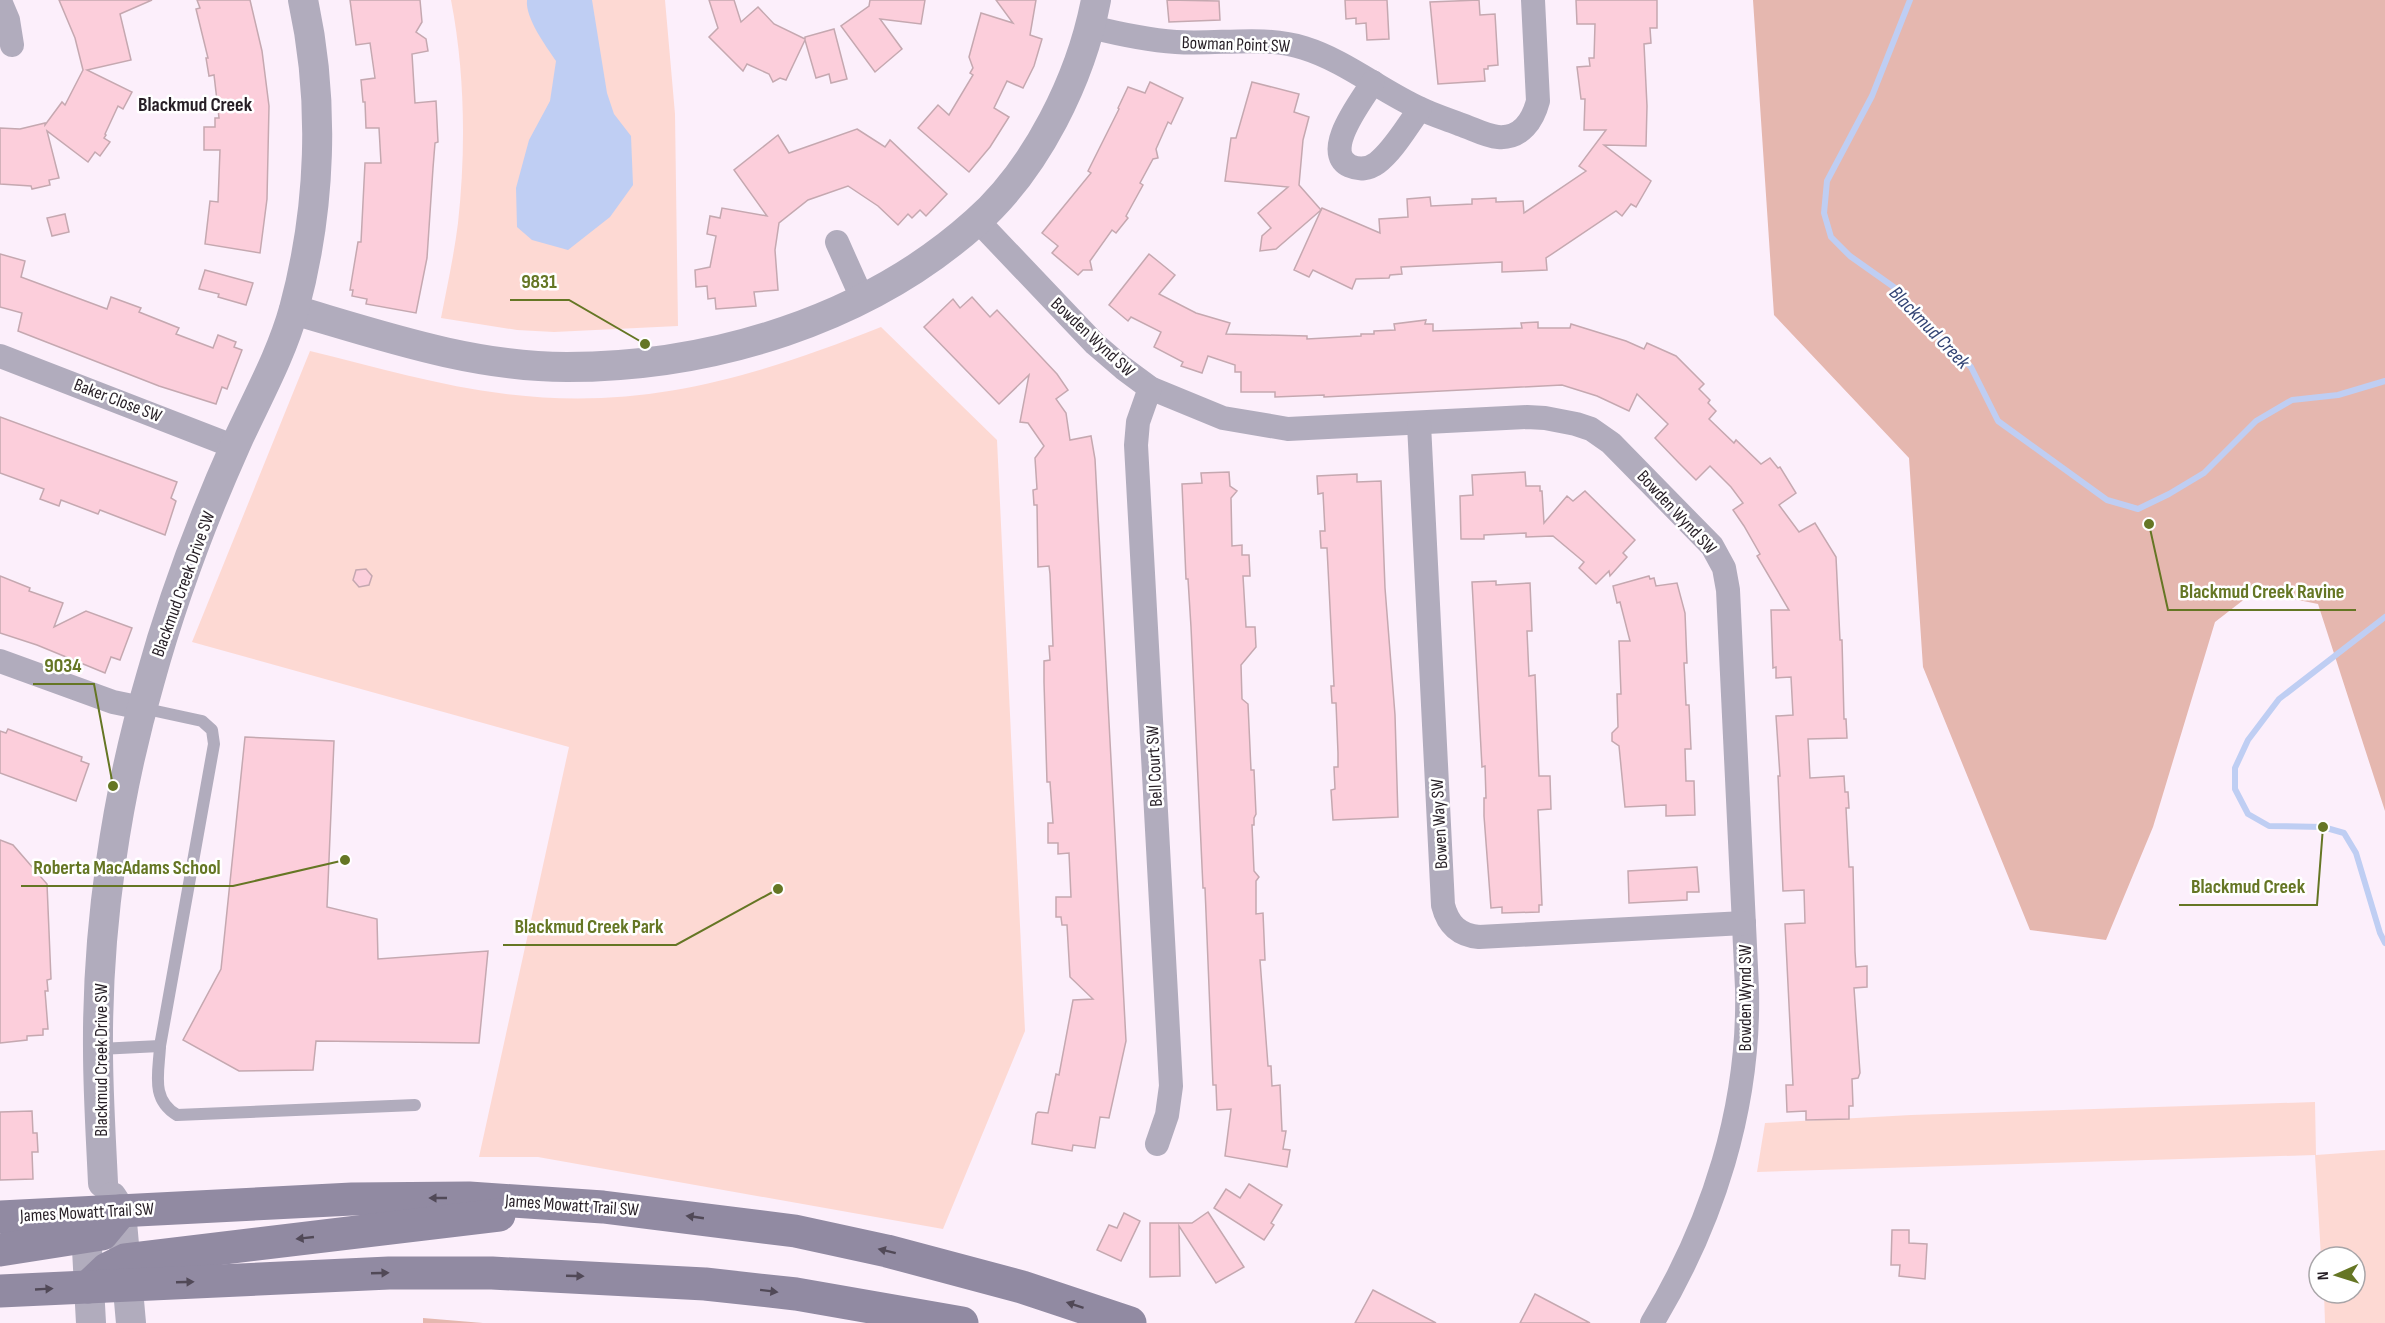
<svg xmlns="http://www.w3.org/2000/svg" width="2385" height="1323" viewBox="0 0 2385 1323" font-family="'Sofia Sans Condensed',sans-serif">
	<rect width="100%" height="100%" fill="#fceffb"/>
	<g fill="#fdd9d3">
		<path d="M451,0H665L675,114L678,326L554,332L517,330L441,318C447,287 454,255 458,223C466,150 465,72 451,0Z"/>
		<path d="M881,327L997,440L1025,1031L943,1229L538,1157H479L569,747L192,642L310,351C375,367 440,386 506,394C644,411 755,377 881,327Z"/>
		<path d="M2315,1102L2316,1155L2385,1150V1323H2325L2324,1293H2355V1257H2321L2315,1155L1757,1172L1765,1123L1911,1115Z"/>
	</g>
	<g fill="#e5b7af">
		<path d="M1753,0H2385V811L2318,604L2255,591L2215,622L2153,827L2106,940L2030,930L1923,667L1909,458L1774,315Z"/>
		<path d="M423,1318L483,1323H423Z"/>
	</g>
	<path fill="#bfcef3" d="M527,0H592L607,93L614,114L631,136L633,185L610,217L568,250L532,240L517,227L516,188L529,140L550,101L556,61C546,46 525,18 527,0Z"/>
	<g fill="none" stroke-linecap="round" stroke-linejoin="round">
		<g stroke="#bfcef3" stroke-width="6">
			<path d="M1910,0L1872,96L1827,181L1824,213L1831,237L1850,256L1898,290L1925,323L1971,367L1998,421L2107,500L2138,509L2169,494L2204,473L2256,421L2292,400L2338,395L2385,381"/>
			<path d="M2385,617L2279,699L2248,740L2235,768V789L2248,814L2269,826L2323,827L2344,833L2356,853L2380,933L2385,943"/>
		</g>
	</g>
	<g fill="#fccedb" stroke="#c5a8b0" stroke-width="1.5">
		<path d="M59,0H152L120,14L131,60L87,70L132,92L123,109L118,106L105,134L106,135L104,138L110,142L100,156L95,152L88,162L47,131L59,178L49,180L50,185L32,189L31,186L0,184V128L20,129L45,123V125L62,102L65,105L83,70L75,38Z"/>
		<path d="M197,0H250L262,51L269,106L267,199L260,253L205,244L210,201L218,202L220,150H204V127H215V118H219L214,75L209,76L206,58H208L196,9L200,8Z"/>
		<path d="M350,0H420L422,22L416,32L426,39L428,51L412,54L415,103L436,101L438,142L435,143L433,168L427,258L416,313L366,304L367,299L352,296L353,290H350L358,242H361L365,163H381L379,128H366L365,102H363L361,80L375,78L370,43L356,45Z"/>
		<path d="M709,0H734L741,22L758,7L774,24L805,39V37L834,29L847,79L831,83L829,74L816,78L805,40L786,80L780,78L773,82L769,74L747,64L743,71L709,37L718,28Z"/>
		<path d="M870,0H925L921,24L880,19L902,49L875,72L841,26L869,6Z"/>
		<path d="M996,0H1036L1030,35L1042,39L1034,66L1023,88L1007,81L994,108L1009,117L990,147L969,172L918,128L938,105L949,115L973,75L970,73L973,68L969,57L981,13L1013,23Z"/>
		<path d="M1167,0L1219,1L1220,20L1169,22Z"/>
		<path d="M1345,0H1387L1389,39L1367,40L1366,23L1356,24V18L1346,19Z"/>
		<path d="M1479,0L1480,15L1495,14L1498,65L1488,66V69H1484L1485,81L1438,84L1430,2Z"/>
		<path d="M1576,0H1657V28H1650L1651,43L1644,44L1647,106L1646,146L1604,145L1651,181L1636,207L1631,204L1622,216L1616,211L1546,258L1547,270L1502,272V262L1401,267L1402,274L1390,275L1389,278L1356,279L1352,289L1313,270L1309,277L1294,270L1322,208L1380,233L1379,219L1408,217L1407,199L1430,197L1431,206L1472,204V199H1477L1496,198V202L1523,201L1524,213L1586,171L1579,166L1606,130H1584L1585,99H1581L1577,67L1590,66L1589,58H1594L1595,24H1577Z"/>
		<path d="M1150,82L1183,98L1171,124L1168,122L1156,149L1158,158L1153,159L1140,183L1143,185L1126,216L1128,218L1116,233L1112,230L1090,261L1092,270H1083L1078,275L1052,253L1058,246L1042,233L1091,173L1088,171L1119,109L1118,108L1128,87L1145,93Z"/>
		<path d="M1252,82L1299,94L1294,112L1309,117L1303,140L1299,185L1321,210L1276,249L1260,251L1262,236L1271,228L1258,213L1288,187L1225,181L1231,138H1236Z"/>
		<path d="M857,129L885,147L890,140L947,194L926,216L920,210L912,218L908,214L898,225L878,206L848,186L808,200L779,223L775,250L778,290L754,292L756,306L716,309L715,298L708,299L707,286L696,287L695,270L710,267L716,236L707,234L710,216L720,218L722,208L767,216L734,170L778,135L789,153Z"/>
		<path d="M65,214L69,232L52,236L47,218Z"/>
		<path d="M0,254L25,261L21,277L107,309L111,297L141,308L139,312L179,328L176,334L213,348L218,335L236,342L234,347L242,350L227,389L222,387L216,404L159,386L18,331L22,313L0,307Z"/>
		<path d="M1149,254L1175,275L1159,294L1196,313L1230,323L1226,334L1307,336V339L1361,336V334H1374V331L1395,330L1394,324L1426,320L1425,324H1433V331L1522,328L1521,323L1538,322V328H1570L1571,324L1626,341L1644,349L1647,343L1676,356L1704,384L1699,389L1710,400L1708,403L1716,411L1709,419L1734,443L1736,440L1761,464L1770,458L1778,468L1780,467L1796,493L1779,505L1799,532L1815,523L1836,557L1840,640H1842L1844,719H1846L1847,738L1808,739L1810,778L1844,776L1845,792H1848L1849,808H1846L1849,867H1853L1855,952L1856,967L1867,966V987L1854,988L1860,1073L1858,1078L1852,1079L1853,1106H1849V1119L1806,1120V1111L1787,1112L1786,1085H1793L1785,924L1805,923L1804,890L1783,891L1778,776H1780L1776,716L1793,715L1791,677L1776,678V667L1773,668L1771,610H1789L1757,556L1760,554L1744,526L1733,510L1743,503L1731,487L1710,466L1696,480L1679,463L1655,438L1668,424L1637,394L1629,411L1597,396L1562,385L1324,397V395L1275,397V392H1241V372H1235V365L1208,356L1202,373L1181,366L1183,362L1154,347L1161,332L1131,317L1128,321L1109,305Z"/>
		<path d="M205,270L253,283L246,305L218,297L219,294L199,289Z"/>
		<path d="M972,297L990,317L997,310L1057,374L1068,390L1056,399L1066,413L1070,440L1091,436L1095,459L1126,1041L1109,1118L1100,1117L1095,1148L1073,1145L1072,1151L1032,1144L1036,1114L1038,1112L1048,1113L1056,1074L1059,1075L1073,1000L1093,999L1070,977L1067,925H1062L1061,917H1056V897H1071L1069,853L1058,854V843H1048V823H1053L1050,782H1047L1044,682V661L1050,660L1049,646H1053L1050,574L1049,566L1038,567L1037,505H1034L1033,490L1037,489L1035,458L1044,446L1028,423L1020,422L1029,375L999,404L924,327L953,299L960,308Z"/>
		<path d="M0,417L177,482L171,498L176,501L165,535L100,510L98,514L61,500L59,506L40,499L44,489L0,473Z"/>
		<path d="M1229,472L1230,486L1237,491L1231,498L1232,546L1242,545V555H1249L1250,576H1243L1246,627H1255L1256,647L1241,665L1242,699L1248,704L1251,770H1254L1256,814L1254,818V825H1252L1254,871L1259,877L1256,881V914L1263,913L1265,960H1260L1268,1066H1271L1272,1086L1280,1085L1282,1131H1286L1283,1149L1290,1150L1287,1167L1225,1156L1231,1109L1217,1110L1216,1085H1213L1205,888H1203L1191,627L1188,579H1186L1182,484L1202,483L1201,473Z"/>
		<path d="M1525,472L1526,486H1540V491H1542L1544,523L1567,496L1573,501L1585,491L1635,540L1623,553L1627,557L1610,576L1609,571L1596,584L1579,568L1584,562L1553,536L1526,537V533L1484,535V539H1461L1460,496L1473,495L1472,475Z"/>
		<path d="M1357,474V482L1381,481L1385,588L1395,715L1398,817L1333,820L1331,790L1335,789L1334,767H1338V753L1336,703H1332L1331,686H1334L1327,548H1321L1320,531H1325L1323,493L1318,494L1317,476Z"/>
		<path d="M366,569L372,576L369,585L359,587L353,580L356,570Z"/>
		<path d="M0,576L30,588L29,591L63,603L54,627L86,611L132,628L120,660L111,657L105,673L37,645L0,633Z"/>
		<path d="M1649,576L1650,579L1654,578L1656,586L1677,583L1685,613L1687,663H1684L1686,705H1689L1691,749H1685L1686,781H1694L1695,815L1666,816V805L1625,807L1619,746L1612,741V733L1618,727L1617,694H1621L1619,641H1630L1620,602L1617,603L1613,586Z"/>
		<path d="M1496,581V585L1530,583L1532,631H1527L1529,676L1535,675L1539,776H1550L1551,809L1538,810L1542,905H1539V912L1502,913V907L1491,908L1484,816V798H1486L1485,766L1482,767L1472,582Z"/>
		<path d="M8,729L82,757L81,761L89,764L76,801L0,773V731L6,733Z"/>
		<path d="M245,737L334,741L327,907L377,919L378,959L488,951L479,1043L316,1041L313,1070L239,1071L183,1040L221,969Z"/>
		<path d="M0,840L13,845L47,884L51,979L47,980L48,991H45L48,1029H43V1035L27,1036V1040L0,1043Z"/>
		<path d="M1697,867L1699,892H1687V900L1629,903L1628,871Z"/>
		<path d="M32,1111L33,1133H37L38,1152H32L33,1179L0,1180V1112Z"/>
		<path d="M1249,1184L1282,1205L1271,1223L1274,1225L1264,1240L1214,1208L1226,1189L1240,1198Z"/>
		<path d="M1208,1212L1244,1267L1216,1283L1179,1226L1180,1276L1150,1277V1223H1192Z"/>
		<path d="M1124,1213L1140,1221L1121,1261L1097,1250L1109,1225L1117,1228Z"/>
		<path d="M1892,1230H1909V1243L1927,1244L1925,1279L1899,1276L1900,1265H1891Z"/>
		<path d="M1373,1290L1436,1323H1355Z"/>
		<path d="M1535,1294L1590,1323H1520Z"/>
	</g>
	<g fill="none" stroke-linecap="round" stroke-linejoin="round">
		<g stroke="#b1acbd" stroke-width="12">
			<path d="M160,1046C159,1072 150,1099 177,1115L415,1105"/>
			<path d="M99,1049L160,1046L214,744L212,730L202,721L142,708"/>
		</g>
		<g stroke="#b1acbd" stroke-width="24">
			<path d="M0,1L8,20L12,45"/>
			<path d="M1091,27C1119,34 1147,40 1176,42C1219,45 1262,35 1304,48C1346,61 1381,91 1421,109C1433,115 1447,119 1459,124C1472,128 1485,136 1498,137C1521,139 1533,120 1538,101L1533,0"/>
			<path d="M1373,82C1363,99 1320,152 1350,166C1359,170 1369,169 1377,163C1394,150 1407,126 1420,109"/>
			<path d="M978,221L1095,344L1123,368L1150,388L1223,418L1288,429L1527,417L1545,418L1576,424L1591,429L1611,443L1712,546L1724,568L1728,590L1747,988C1750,1107 1713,1222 1652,1323"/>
			<path d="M837,242L862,298"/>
			<path d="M0,356L235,447"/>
			<path d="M1150,388L1138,422L1136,445L1171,1086L1167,1115L1157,1144"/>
			<path d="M1419,424L1443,905C1448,925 1459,935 1479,937L1744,923"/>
			<path d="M0,661L113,702L142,708"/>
		</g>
		<g stroke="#b1acbd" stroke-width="30">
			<path d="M294,310C383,336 473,367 567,367C712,367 867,320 976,222C1037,168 1081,78 1096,0"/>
			<path d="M103,1183C101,1139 98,1093 98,1049C97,927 116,796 150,680C172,600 202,520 236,444C256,400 281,356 294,309C321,209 325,101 303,0"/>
			<path d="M112,1197L121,1211L131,1323"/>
			<path d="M85,1212L91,1323"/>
		</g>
		<g stroke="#918aa2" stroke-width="33">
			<path d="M0,1217L352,1199L469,1198L603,1207L795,1231L887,1251L1022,1287L1130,1323"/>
			<path d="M0,1250L102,1234L121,1211"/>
			<path d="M88,1287L107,1269L125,1260L499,1215"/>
			<path d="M0,1291L389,1273H492L705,1284L796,1294L962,1323"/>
		</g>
	</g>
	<defs><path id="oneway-solid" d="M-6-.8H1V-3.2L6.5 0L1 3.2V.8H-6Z" transform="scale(1.5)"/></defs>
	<g fill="#514957">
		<use href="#oneway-solid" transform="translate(438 1198) rotate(180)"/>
		<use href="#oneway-solid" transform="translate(695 1217) rotate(-172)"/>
		<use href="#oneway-solid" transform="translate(305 1238) rotate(174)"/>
		<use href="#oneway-solid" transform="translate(887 1251) rotate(-166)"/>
		<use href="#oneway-solid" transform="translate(380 1273) rotate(-2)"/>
		<use href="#oneway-solid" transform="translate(575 1276) rotate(2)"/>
		<use href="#oneway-solid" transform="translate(185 1282) rotate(-2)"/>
		<use href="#oneway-solid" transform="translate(44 1289) rotate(-3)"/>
		<use href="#oneway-solid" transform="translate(769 1291) rotate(7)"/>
		<use href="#oneway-solid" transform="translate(1075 1305) rotate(-162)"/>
	</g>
	<g text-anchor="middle" stroke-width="5" stroke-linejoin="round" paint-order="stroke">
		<g font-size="18" fill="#261e25" stroke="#fff">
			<text transform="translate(1236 44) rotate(2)" y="6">Bowman Point SW</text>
			<text transform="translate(1093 337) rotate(43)" y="6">Bowden Wynd SW</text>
			<text transform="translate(118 400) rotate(21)" y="6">Baker Close SW</text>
			<text transform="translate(1677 512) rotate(47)" y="6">Bowden Wynd SW</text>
			<text transform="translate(183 584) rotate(-70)" y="6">Blackmud Creek Drive SW</text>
			<text transform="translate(1154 766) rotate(-93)" y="6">Bell Court SW</text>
			<text transform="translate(1439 824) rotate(-93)" y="6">Bowen Way SW</text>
			<text transform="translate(1745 998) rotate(-90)" y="6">Bowden Wynd SW</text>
			<text transform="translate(101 1060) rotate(-90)" y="6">Blackmud Creek Drive SW</text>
			<text transform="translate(572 1205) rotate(4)" y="6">James Mowatt Trail SW</text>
			<text transform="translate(87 1212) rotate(-3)" y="6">James Mowatt Trail SW</text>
		</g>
		<g font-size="20" font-weight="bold" fill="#261e25" stroke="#fff">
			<text x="195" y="111">Blackmud Creek</text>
		</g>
		<g font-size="20" font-style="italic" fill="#344575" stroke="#fff">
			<text transform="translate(1930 327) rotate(46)" y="7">Blackmud Creek</text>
		</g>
	</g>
	<path fill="none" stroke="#657624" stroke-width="2" d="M645 344L569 300H510M2149 524L2168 610H2356M113 786L94 684H33M345 860L233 886H21M2323 827L2317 905H2179M778 889L676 945H503"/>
	<g fill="#657624" stroke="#fff" stroke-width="2">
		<circle cx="645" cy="344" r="6"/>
		<circle cx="2149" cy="524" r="6"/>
		<circle cx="113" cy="786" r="6"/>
		<circle cx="345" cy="860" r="6"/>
		<circle cx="2323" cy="827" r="6"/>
		<circle cx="778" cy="889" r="6"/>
	</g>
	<g font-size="20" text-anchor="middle" font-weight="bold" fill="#657624" stroke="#fff" stroke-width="5" stroke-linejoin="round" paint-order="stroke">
		<text x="539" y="288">9831</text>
		<text x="2262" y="598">Blackmud Creek Ravine</text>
		<text x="63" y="672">9034</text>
		<text x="127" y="874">Roberta MacAdams School</text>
		<text x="2248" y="893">Blackmud Creek</text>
		<text x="589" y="933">Blackmud Creek Park</text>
	</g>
	<g transform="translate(2337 1275) rotate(267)"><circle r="28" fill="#ffffff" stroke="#a8a5a8" stroke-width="1.5"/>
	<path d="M0-4.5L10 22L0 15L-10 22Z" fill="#657624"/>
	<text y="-9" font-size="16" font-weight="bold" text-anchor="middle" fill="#261e25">N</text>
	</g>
</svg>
